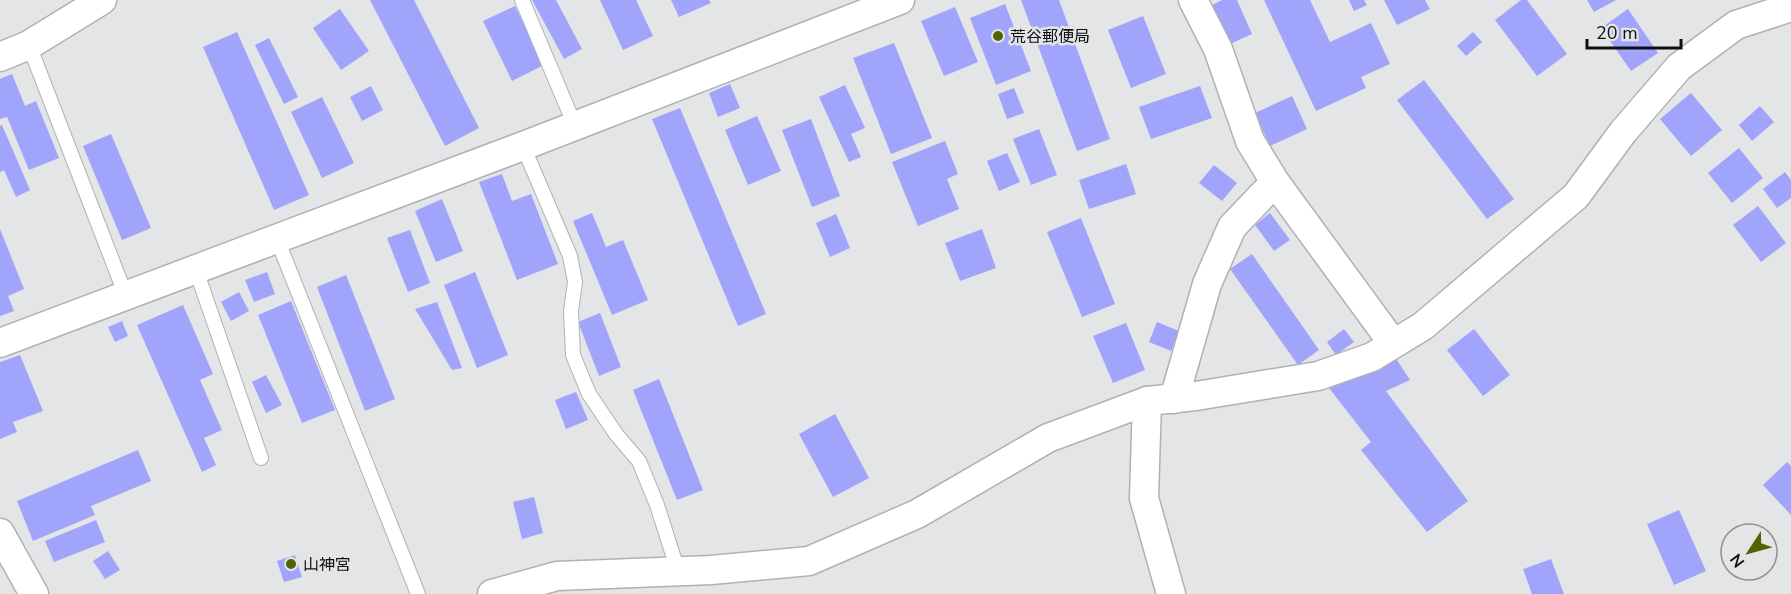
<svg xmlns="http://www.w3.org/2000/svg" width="1791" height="594" viewBox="0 0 1791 594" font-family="'Nunito Sans','Noto Sans JP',sans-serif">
	<rect width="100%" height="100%" fill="#e4e5e7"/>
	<g fill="#a1a4fb">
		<path d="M370,0H414L479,128L445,146Z"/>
		<path d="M532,0H556L582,49L564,59Z"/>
		<path d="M600,0H636L653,36L623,50Z"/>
		<path d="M671,0H709L711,3L679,17Z"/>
		<path d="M1021,0H1059L1110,139L1077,151Z"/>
		<path d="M1222,0H1237L1252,34L1230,44L1212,5Z"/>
		<path d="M1264,0H1310L1330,42L1371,23L1390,64L1361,77L1366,88L1316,111Z"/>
		<path d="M1349,0H1364L1367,5L1354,11Z"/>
		<path d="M1384,0H1425L1430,9L1397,25Z"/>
		<path d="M1521,0H1527L1567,54L1537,76L1495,20Z"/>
		<path d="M1587,0H1616L1594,12Z"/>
		<path d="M1005,4L1031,71L996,85L970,18Z"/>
		<path d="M515,6L544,65L512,81L483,21Z"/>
		<path d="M955,7L978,62L944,76L921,21Z"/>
		<path d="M340,9L369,51L341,70L313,28Z"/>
		<path d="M1628,9L1658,53L1631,71L1601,28Z"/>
		<path d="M1143,16L1166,74L1131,88L1108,30Z"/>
		<path d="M237,32L309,195L274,210L203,47Z"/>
		<path d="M1473,32L1482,42L1466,56L1457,46Z"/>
		<path d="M269,38L298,97L284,104L255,45Z"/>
		<path d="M894,43L932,138L891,154L853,58Z"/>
		<path d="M12,74L25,106L36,101L59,158L29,170L7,117L0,119V79Z"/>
		<path d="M1424,80L1514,199L1487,219L1397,100Z"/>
		<path d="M730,84L740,108L718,117L709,93Z"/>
		<path d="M845,85L865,128L851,134L861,157L849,162L819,97Z"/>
		<path d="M371,86L383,110L362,121L350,97Z"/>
		<path d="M1200,86L1212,118L1151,139L1139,107Z"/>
		<path d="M1014,88L1024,113L1007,119L998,94Z"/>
		<path d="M1691,93L1722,130L1691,156L1660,119Z"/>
		<path d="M1292,96L1307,129L1270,146L1255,113Z"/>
		<path d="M322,97L354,163L322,178L291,112Z"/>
		<path d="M1760,106L1774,122L1752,141L1739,125Z"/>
		<path d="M680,108L766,314L738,326L652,119Z"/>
		<path d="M757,116L781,171L748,185L725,130Z"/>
		<path d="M811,119L840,196L812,207L782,130Z"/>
		<path d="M2,125L30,190L16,197L4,170L0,172V126Z"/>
		<path d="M1039,129L1057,175L1031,185L1013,139Z"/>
		<path d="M111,134L151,228L122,240L83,146Z"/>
		<path d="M945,141L958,174L947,179L959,209L918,226L892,162Z"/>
		<path d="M1739,148L1763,178L1732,203L1708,173Z"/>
		<path d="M1007,153L1020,182L999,191L987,161Z"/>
		<path d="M1126,164L1136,194L1089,209L1079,180Z"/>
		<path d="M1214,165L1237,183L1222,201L1199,183Z"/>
		<path d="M1785,172L1791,180V198L1777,208L1763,189Z"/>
		<path d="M502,174L512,201L531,194L558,264L517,280L479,182Z"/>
		<path d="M442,199L463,251L436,262L415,211Z"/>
		<path d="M1758,206L1786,243L1761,262L1733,225Z"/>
		<path d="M592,213L606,247L623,240L648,300L612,315L573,221Z"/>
		<path d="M1270,213L1290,240L1274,251L1255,225Z"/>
		<path d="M836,214L850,248L830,257L816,223Z"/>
		<path d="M1081,218L1115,304L1082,317L1047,232Z"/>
		<path d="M0,229L24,289L8,296L14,311L0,316Z"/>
		<path d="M982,229L996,268L960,281L945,243Z"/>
		<path d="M410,230L430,283L408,292L387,238Z"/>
		<path d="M1252,254L1319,350L1298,365L1230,269Z"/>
		<path d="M267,272L275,294L254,302L245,280Z"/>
		<path d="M475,272L508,355L477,368L444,285Z"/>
		<path d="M346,275L395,399L365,411L317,287Z"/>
		<path d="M239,292L249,311L231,321L221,302Z"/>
		<path d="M291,301L335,410L302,423L258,315Z"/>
		<path d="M437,302L462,368L452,370L415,309Z"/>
		<path d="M183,305L213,374L200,380L222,430L204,438L216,465L202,472L137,325Z"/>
		<path d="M600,313L621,367L599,376L578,322Z"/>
		<path d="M122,321L128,336L115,342L108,327Z"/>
		<path d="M1157,322L1179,331L1171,351L1149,342Z"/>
		<path d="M1126,323L1145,370L1113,383L1093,336Z"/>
		<path d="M1344,329L1354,342L1336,355L1327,342Z"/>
		<path d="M1474,329L1510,375L1483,396L1447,350Z"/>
		<path d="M20,355L43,411L13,422L17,432L0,439V362Z"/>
		<path d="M1395,357L1410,380L1386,391L1468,501L1427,532L1361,450L1371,442L1329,388Z"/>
		<path d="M266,375L282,405L266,413L252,382Z"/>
		<path d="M659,379L703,490L677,500L633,390Z"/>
		<path d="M576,392L588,420L566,429L555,400Z"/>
		<path d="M835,414L869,478L833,497L799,434Z"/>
		<path d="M138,450L151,481L91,506L95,515L33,541L17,501Z"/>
		<path d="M1787,462L1791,466V515L1763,485Z"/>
		<path d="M534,497L543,533L522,539L513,502Z"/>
		<path d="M1679,510L1706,571L1674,585L1647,524Z"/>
		<path d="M96,520L105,542L54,562L45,541Z"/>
		<path d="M108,551L120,570L105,579L93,561Z"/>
		<path d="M295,555L302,577L284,582L277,561Z"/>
		<path d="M1551,559L1564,594H1532L1523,569Z"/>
	</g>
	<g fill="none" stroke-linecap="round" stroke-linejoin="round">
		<defs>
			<g id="lane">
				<path d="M522,0L575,126"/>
				<path d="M29,45L126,296"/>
				<path d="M523,146L570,256L575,282L571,311L573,355L589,394L616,434L639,461L657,505L678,571"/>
				<path d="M277,239L418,594"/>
				<path d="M196,270L261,458"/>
			</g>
			<g id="street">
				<path d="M1193,0L1218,49L1250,141L1275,182L1392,342"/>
				<path d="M0,57L29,45L102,0"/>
				<path d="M0,343L523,146L900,0"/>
				<path d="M1174,399L1207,284L1232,227L1275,182"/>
				<path d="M1147,401L1144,498L1171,594"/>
				<path d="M0,533L34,594"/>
				<path d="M492,594L557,576L711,570L809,561L917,514L1048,438L1147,401L1196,396L1318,376L1372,357L1423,326L1576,196L1623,132L1679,67L1736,25L1791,7"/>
			</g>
		</defs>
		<use href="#lane" stroke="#b0b1b3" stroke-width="16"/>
		<use href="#street" stroke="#b0b1b3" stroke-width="31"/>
		<use href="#lane" stroke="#fff" stroke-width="14"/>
		<use href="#street" stroke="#fff" stroke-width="28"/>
	</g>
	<g fill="#546204" stroke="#e4e5e7" stroke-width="2">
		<circle cx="998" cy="36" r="6"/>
		<circle cx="291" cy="564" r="6"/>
	</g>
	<g text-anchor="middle" stroke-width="5" stroke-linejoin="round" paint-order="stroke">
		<g font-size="16" fill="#0f1010" stroke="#e4e5e7" text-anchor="start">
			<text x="1010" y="42">荒谷郵便局</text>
			<text x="303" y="570">山神宮</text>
		</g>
	</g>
	<g transform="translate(1749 552) rotate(234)"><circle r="28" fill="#e4e5e7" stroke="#8f9091" stroke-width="1.5"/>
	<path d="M0-4.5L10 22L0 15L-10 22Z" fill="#546204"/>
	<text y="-9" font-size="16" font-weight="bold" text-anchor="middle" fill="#0f1010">N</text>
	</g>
	<path d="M1587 39v9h94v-9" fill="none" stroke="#0f1010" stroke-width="3"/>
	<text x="1596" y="39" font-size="18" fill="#0f1010" stroke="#e4e5e7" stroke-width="4.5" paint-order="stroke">20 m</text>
</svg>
